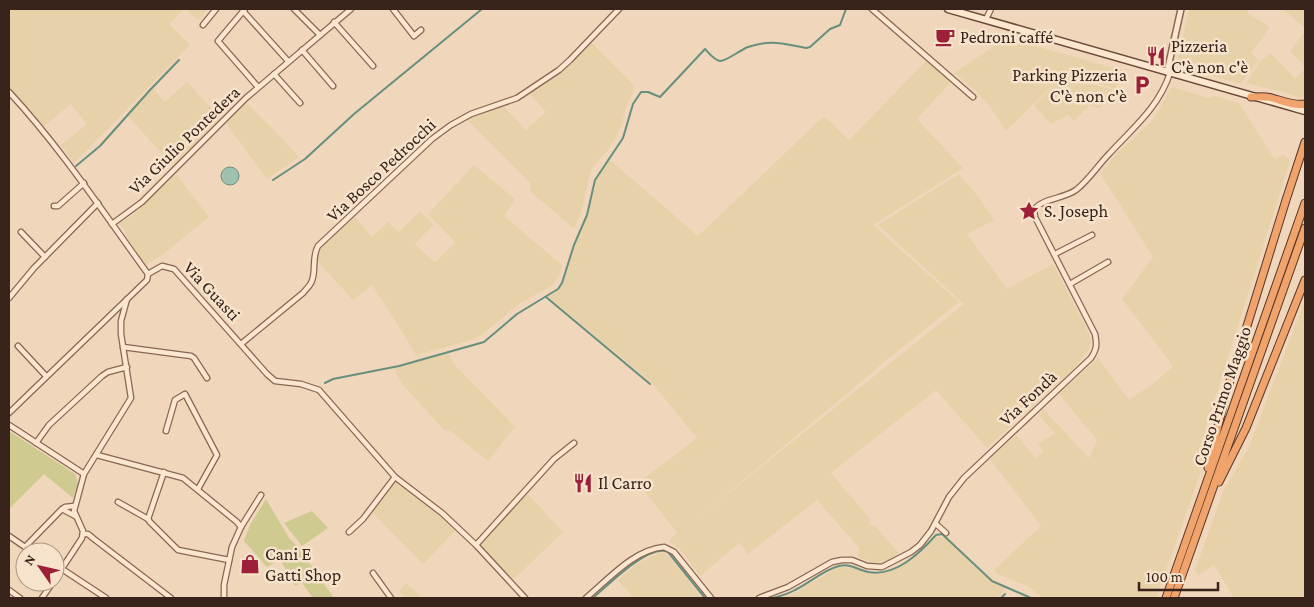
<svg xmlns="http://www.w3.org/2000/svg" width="1314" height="607" viewBox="0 0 1314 607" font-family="'Crimson Pro',serif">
	<rect width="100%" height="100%" fill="#f0d7bb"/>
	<g fill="#e7d1a8">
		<path d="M9,9H184L169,24L190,45L74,163L61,145L87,124L71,104L44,126L9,88Z"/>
		<path d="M186,9H208L198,20Z"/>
		<path d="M1189,9H1249L1247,13L1270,27L1251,53L1258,60L1241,84L1181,67L1177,64Z"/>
		<path d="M1283,9H1305V28Z"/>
		<path d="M1305,31V67L1290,51Z"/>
		<path d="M1006,38L1122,70L1116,89L1084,79L1079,74L1076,78L1064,74L1006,131L988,104L975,90L954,73Z"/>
		<path d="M591,42L630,81L634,86V90L626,107L621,127L616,137L608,150L592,168L589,178L581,213L574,229L530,191L531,184L467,120V118L469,116L483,110L500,106L504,107L526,130L546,112L530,94L532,91L562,71Z"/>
		<path d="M1271,53L1295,79L1305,69V96L1300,98L1284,92L1246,83L1260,61Z"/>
		<path d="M927,60L952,81L917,119L963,168L873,225L959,302L878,367L873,372L695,520L964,304L878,225L959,174L977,195L994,220L967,234L1007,289L1053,264L1089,333L1091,341L1089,350L1071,371L987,448L936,390L831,473L870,519L869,523L870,525L875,526L899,553L890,560L883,563L875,564L858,557L859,548L817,500L748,554L739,543L700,576L682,552L669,541L677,533L638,483L697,438L652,383L549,297L558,290L567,272L575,247L589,212L598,174L604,166L610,160L698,236L824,116L849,140Z"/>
		<path d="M1063,76L1113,90L1100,109L1090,105L1074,121L1068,115L1051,124L1034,105Z"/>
		<path d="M187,82L219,117L216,120L217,123L192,149H188L183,155V159L174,167L128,116L152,88L165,102Z"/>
		<path d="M1172,87L1209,98L1215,96L1239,103L1275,160L1283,154L1290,161L1206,427L1200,474L1156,598H1043L1027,586L998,574L994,570L1041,526L990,459L1016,435L1036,458L1043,452L1038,444L1055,433L1039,416L1043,409L1089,458L1097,440L1059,394L1098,358L1129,400L1154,383L1173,366L1122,299L1153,257L1100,173L1119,151L1152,121Z"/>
		<path d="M248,104L275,131L299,157L267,179L226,124L244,105Z"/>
		<path d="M474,165L515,199L504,216L562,265L560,274L553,285L519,304L480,336L472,340L416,355L388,309L372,285L353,300L317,261L316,256L326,241L353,215L372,237L388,222L399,232L420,211L433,225L415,244L435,263L455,242L428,214Z"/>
		<path d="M176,174L209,217L161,256L146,265L128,240L124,234L126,231L119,224L133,215Z"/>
		<path d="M1305,300V598H1234L1214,565L1199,575L1195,570L1224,489L1248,449Z"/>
		<path d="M448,353L454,364L515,427L488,461L450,431L444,430L402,384L393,367Z"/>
		<path d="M395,481L444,519L455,531L423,564L372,512L382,495Z"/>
		<path d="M526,492L563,532L513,580L480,545Z"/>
		<path d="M936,537H942L947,540L983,575L1006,588L997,598H780L795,593L839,567L853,568L874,575L890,572L922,553Z"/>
		<path d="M659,553H666L702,598H630L632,596L618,580L637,564Z"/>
		<path d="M406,583L422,598H406L399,591Z"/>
	</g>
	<g fill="#cfca8f">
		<path d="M9,431L75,474L78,483L73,498L44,474L9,509Z"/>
		<path d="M266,499L289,538L299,548L334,598H313L302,583L295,586L280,559L267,567L244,541L250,525Z"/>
		<path d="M312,511L328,528L302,546L284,523Z"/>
	</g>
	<circle fill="#a0c1b1" stroke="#678f7e" cx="230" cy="176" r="9"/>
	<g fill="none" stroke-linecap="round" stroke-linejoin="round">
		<g stroke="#678f7e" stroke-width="2">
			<path d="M76,166L100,146L150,90L179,60"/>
			<path d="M273,180L305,159L354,114L482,9"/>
			<path d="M546,297L650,384"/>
			<path d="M325,383L333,379L399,366L484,342L517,314L558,289L562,283L574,245L587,215L595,180L623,138L633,104L641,92H648L660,97L705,49C709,53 714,60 720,61C727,61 740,50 748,47C772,39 783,44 806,48L810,47L830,29L840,25L846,9"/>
			<path d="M593,598C607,586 649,543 668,552L705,598"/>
			<path d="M773,598C781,596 788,594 795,590C810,583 823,570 839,566C850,563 858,570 868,572C895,577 919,554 936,535L942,534L992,581L1031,598"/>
			<path d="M1001,598L1005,594"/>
		</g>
		<defs>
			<g id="minor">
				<path d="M245,9L218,41L258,87"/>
				<path d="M294,9L320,35"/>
				<path d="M393,9L414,36L421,30"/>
				<path d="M872,9L973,97"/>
				<path d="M243,11L288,61"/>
				<path d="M986,19L991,9"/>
				<path d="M334,22L373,66"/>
				<path d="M203,25L216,9"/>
				<path d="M302,50L333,86"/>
				<path d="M274,74L300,103"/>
				<path d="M9,92C61,148 103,212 148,274"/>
				<path d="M54,206H58L84,183"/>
				<path d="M112,224L142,202L246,98L351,9"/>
				<path d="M21,232L45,257"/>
				<path d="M1055,254L1092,235"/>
				<path d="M148,274L162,266L174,269L267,374L275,381L301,384L319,390L395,477L442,513L476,545L525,598"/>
				<path d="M1070,284L1108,262"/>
				<path d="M9,298L34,268L98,203"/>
				<path d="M241,344L303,293C305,290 309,287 311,283C317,272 311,258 318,246L432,139L451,125L471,114L517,98L559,70L570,60L619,9"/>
				<path d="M18,346L46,376"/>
				<path d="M123,347L191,356L194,358L207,378"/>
				<path d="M9,413L147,280L148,274"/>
				<path d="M9,425L84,474"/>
				<path d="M166,431L175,400L185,394L217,455L198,489"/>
				<path d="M36,443L49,425L102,376L108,372L127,367"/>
				<path d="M97,455L183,478L237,522L241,527"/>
				<path d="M164,472L148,519L150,522L178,550L229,560"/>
				<path d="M118,502L148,519"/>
				<path d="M62,509L75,516"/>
				<path d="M936,524L946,533"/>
				<path d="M349,532L363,519L395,477"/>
				<path d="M83,534H88L94,539L171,598"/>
				<path d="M9,536L25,547L60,511L65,507L74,506"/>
				<path d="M476,545L554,459L574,443"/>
				<path d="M62,569L106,598"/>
				<path d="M373,573L391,598"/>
				<path d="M55,579L82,538L83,531L74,511L84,474L131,398L121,334V321L127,299"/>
				<path d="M9,590L20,598"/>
				<path d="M42,598L53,582"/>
				<path d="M224,598V585L232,547L241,527L261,495"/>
				<path d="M586,598C609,579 633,550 664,547L674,552L711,598"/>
				<path d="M759,598L788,587L832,562L842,560H852L867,566L882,567L911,552L920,545L931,531L949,497L964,478L1091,358C1097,349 1097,344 1095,334L1035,217L1034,209C1044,198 1063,199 1076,190C1089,180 1098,165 1110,153C1133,128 1159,107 1170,73"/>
			</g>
			<path id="tertiary" d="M1167,72L1181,9"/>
			<path id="secondary" d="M948,9L1305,111"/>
			<g id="trunk">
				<path d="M1251,97C1258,97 1265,96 1272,98C1283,101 1294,106 1305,104"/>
				<path d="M1208,468L1225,397L1286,200L1305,142"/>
				<path d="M1219,482L1246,428L1305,280"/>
				<path d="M1166,598L1305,203"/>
				<path d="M1174,598L1305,228"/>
			</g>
		</defs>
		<use href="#minor" stroke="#896654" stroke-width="7"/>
		<use href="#tertiary" stroke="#896654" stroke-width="8"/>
		<use href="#secondary" stroke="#6a4838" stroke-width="9"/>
		<use href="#trunk" stroke="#563629" stroke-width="9"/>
		<use href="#minor" stroke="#fbe6cf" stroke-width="4.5"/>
		<use href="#tertiary" stroke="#fbe6cf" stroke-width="5"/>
		<use href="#secondary" stroke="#fbe6cf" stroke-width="6"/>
		<use href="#trunk" stroke="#f0a36a" stroke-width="7"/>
	</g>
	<defs>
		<symbol id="cafe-bare" viewBox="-9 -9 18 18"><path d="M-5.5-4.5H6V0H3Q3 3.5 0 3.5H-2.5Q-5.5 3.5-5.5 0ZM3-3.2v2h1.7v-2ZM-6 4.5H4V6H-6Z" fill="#9c2038" stroke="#f7e3cb" stroke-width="2.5" paint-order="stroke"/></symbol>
		<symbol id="restaurant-bare" viewBox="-9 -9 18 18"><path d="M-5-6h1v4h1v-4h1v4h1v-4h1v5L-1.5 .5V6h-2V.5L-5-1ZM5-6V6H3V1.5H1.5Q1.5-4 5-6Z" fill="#9c2038" stroke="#f7e3cb" stroke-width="2.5" paint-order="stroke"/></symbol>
		<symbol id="parking-bare" viewBox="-9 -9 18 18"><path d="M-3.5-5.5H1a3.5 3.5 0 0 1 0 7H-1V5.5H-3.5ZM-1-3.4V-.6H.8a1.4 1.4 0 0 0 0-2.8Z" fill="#9c2038" stroke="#f7e3cb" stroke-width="2.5" paint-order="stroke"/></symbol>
		<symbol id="sight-bare" viewBox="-9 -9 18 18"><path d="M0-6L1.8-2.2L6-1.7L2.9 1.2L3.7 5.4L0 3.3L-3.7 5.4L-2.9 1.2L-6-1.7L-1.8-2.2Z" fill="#9c2038" stroke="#f7e3cb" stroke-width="2.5" paint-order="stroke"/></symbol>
		<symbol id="shop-bare" viewBox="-9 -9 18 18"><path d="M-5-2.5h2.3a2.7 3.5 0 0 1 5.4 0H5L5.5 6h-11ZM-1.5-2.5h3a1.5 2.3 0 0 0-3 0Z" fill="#9c2038" stroke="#f7e3cb" stroke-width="2.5" paint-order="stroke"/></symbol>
	</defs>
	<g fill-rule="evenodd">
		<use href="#cafe-bare" x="931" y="23" width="28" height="28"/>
		<use href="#restaurant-bare" x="1142" y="42" width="28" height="28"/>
		<use href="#parking-bare" x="1128" y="71" width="28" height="28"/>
		<use href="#sight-bare" x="1015" y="197" width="28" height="28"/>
		<use href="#restaurant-bare" x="569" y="469" width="28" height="28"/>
		<use href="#shop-bare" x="236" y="550" width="28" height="28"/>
	</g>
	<g text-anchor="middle" stroke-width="5" stroke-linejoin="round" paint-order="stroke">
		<g font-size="18" fill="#37231a" stroke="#f7e3cb" text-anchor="start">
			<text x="960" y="43">Pedroni caffé</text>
			<text x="1171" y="52">Pizzeria<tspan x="1171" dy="21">C'è non c'è</tspan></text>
			<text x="1127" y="81" text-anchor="end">Parking Pizzeria<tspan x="1127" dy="21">C'è non c'è</tspan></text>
			<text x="1044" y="217">S. Joseph</text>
			<text x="598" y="489">Il Carro</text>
			<text x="265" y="560">Cani E<tspan x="265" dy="21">Gatti Shop</tspan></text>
		</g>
		<g font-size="18" fill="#37231a" stroke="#f7e3cb">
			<text transform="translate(184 140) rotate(-44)" y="6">Via Giulio Pontedera</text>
			<text transform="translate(381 170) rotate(-43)" y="6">Via Bosco Pedrocchi</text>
			<text transform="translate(212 291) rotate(47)" y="6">Via Guasti</text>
			<text transform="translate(1222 396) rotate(-71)" y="6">Corso Primo Maggio</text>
			<text transform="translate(1028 398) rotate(-43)" y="6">Via Fondà</text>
		</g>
	</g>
	<rect width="1314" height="607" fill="none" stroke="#37231a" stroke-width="20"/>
	<g transform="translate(40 567) rotate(304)"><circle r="24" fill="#f7e3cb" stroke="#aa9684"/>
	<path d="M0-4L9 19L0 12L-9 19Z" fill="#9c2038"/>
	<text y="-8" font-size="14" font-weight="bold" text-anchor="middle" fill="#37231a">N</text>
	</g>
	<path d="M1139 582v8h79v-8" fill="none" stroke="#37231a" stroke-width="2.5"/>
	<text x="1146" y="582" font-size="15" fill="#37231a" stroke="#f7e3cb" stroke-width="4" paint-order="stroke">100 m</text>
</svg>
